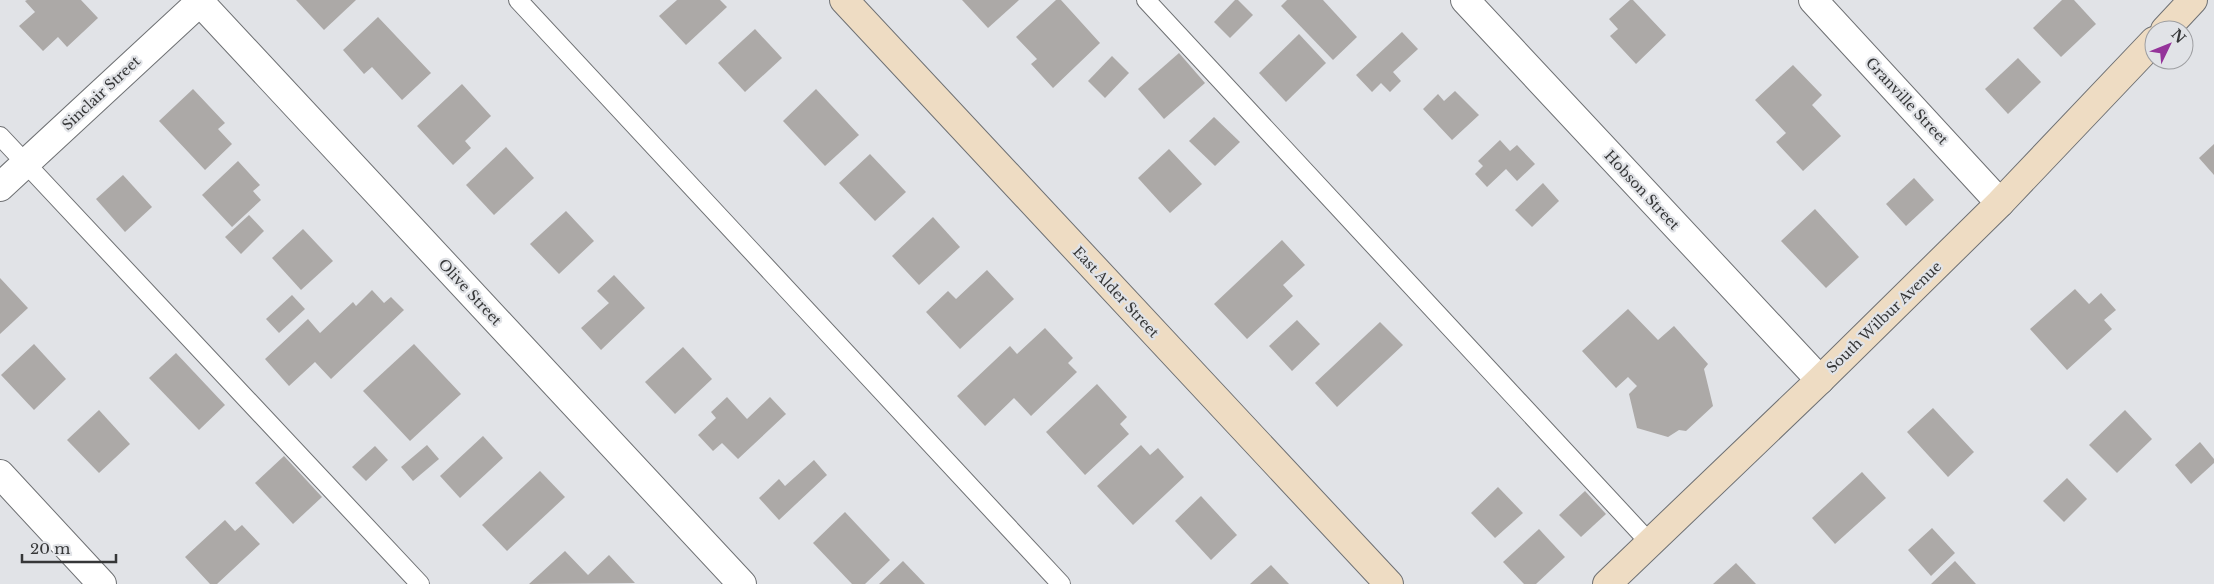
<svg xmlns="http://www.w3.org/2000/svg" width="2214" height="584" viewBox="0 0 2214 584" font-family="'Libre Baskerville',serif">
	<rect width="100%" height="100%" fill="#e1e3e7"/>
	<g fill="#aca9a7">
		<path d="M27,0H81L98,18L67,47L58,37L43,51L19,26L35,12L25,1Z"/>
		<path d="M296,0H356L324,30Z"/>
		<path d="M677,0H720L727,7L686,45L659,16Z"/>
		<path d="M962,0H1019L988,28Z"/>
		<path d="M1056,0H1061L1100,43L1053,88L1031,64L1037,59L1016,37Z"/>
		<path d="M1235,0H1238L1253,15L1230,38L1214,22Z"/>
		<path d="M1287,0H1323L1357,37L1333,60L1281,6Z"/>
		<path d="M1630,0H1633L1666,35L1636,64L1610,36L1618,29L1609,19Z"/>
		<path d="M2062,0H2074L2096,24L2061,57L2033,28Z"/>
		<path d="M378,17L431,73L402,100L372,67L364,74L343,50Z"/>
		<path d="M755,29L782,58L745,92L718,63Z"/>
		<path d="M1402,32L1418,49L1393,72L1401,81L1390,92L1381,83L1372,92L1356,75Z"/>
		<path d="M1299,34L1326,63L1286,102L1259,73Z"/>
		<path d="M1179,53L1205,83L1164,119L1138,89Z"/>
		<path d="M1112,56L1129,73L1105,98L1088,81Z"/>
		<path d="M2018,58L2041,82L2008,114L1985,89Z"/>
		<path d="M1793,65L1822,95L1812,105L1841,136L1803,171L1776,142L1786,133L1755,100Z"/>
		<path d="M462,84L491,116L465,141L471,148L453,165L417,126Z"/>
		<path d="M193,89L225,123L218,129L232,144L205,170L159,121Z"/>
		<path d="M816,89L859,135L825,166L783,121Z"/>
		<path d="M1455,91L1479,115L1452,140L1423,109L1438,94L1444,101Z"/>
		<path d="M1214,117L1240,142L1215,166L1189,141Z"/>
		<path d="M1500,140L1510,151L1517,145L1535,164L1517,181L1506,169L1487,187L1475,174L1483,166L1478,161Z"/>
		<path d="M2214,144V175L2199,158Z"/>
		<path d="M506,147L534,178L494,215L466,185Z"/>
		<path d="M1169,149L1202,184L1170,213L1138,178Z"/>
		<path d="M870,154L906,192L875,221L839,183Z"/>
		<path d="M238,161L260,185L253,191L261,200L232,227L202,195Z"/>
		<path d="M123,175L152,207L125,232L96,199Z"/>
		<path d="M1914,178L1934,200L1906,226L1886,204Z"/>
		<path d="M1543,183L1559,201L1532,227L1515,210Z"/>
		<path d="M1815,209L1859,257L1826,288L1781,241Z"/>
		<path d="M566,211L594,241L559,274L530,244Z"/>
		<path d="M249,215L264,231L241,254L225,237Z"/>
		<path d="M933,217L960,247L919,285L892,256Z"/>
		<path d="M303,229L333,261L301,290L272,258Z"/>
		<path d="M1282,240L1305,265L1283,285L1293,296L1247,339L1214,304Z"/>
		<path d="M987,270L1014,299L960,349L926,312L948,291L956,299Z"/>
		<path d="M614,275L645,308L601,350L581,328L609,303L597,291Z"/>
		<path d="M0,278L28,308L0,334Z"/>
		<path d="M2075,289L2089,304L2101,293L2116,310L2104,320L2112,329L2067,370L2030,329Z"/>
		<path d="M372,290L384,303L391,297L404,310L331,379L315,362L289,386L265,359L308,319L320,333L353,302L356,306Z"/>
		<path d="M292,295L305,309L279,333L266,319Z"/>
		<path d="M1628,309L1658,340L1674,326L1708,364L1704,369L1713,406L1686,431L1679,430L1668,437L1637,428L1629,394L1637,386L1628,377L1616,388L1582,351Z"/>
		<path d="M1297,320L1320,344L1292,371L1269,346Z"/>
		<path d="M1380,322L1403,345L1337,407L1315,383Z"/>
		<path d="M1045,328L1073,358L1068,363L1077,372L1031,416L1014,398L985,426L957,396L1010,346L1017,354Z"/>
		<path d="M34,344L66,379L34,410L1,375Z"/>
		<path d="M414,344L461,394L410,441L363,391Z"/>
		<path d="M683,347L712,379L675,414L645,382Z"/>
		<path d="M176,353L225,405L199,430L149,378Z"/>
		<path d="M1097,384L1127,417L1120,424L1129,434L1085,475L1046,432Z"/>
		<path d="M727,397L747,419L770,397L786,414L738,459L722,443L713,451L698,435L716,418L711,412Z"/>
		<path d="M1933,408L1974,452L1948,477L1907,432Z"/>
		<path d="M99,410L130,444L99,473L67,440Z"/>
		<path d="M2125,410L2152,439L2117,473L2089,445Z"/>
		<path d="M483,436L503,458L460,498L440,476Z"/>
		<path d="M2200,442L2214,459V463L2191,484L2175,465Z"/>
		<path d="M427,445L439,459L413,481L401,467Z"/>
		<path d="M1141,445L1150,455L1158,448L1184,477L1133,525L1097,486Z"/>
		<path d="M375,446L388,460L366,481L352,467Z"/>
		<path d="M284,456L322,497L293,524L255,483Z"/>
		<path d="M814,460L827,475L779,520L759,498L779,479L785,486Z"/>
		<path d="M540,471L565,497L507,551L482,525Z"/>
		<path d="M1862,472L1886,498L1835,544L1812,518Z"/>
		<path d="M2067,478L2087,499L2064,522L2043,501Z"/>
		<path d="M1498,487L1523,513L1495,538L1471,513Z"/>
		<path d="M1585,491L1606,514L1581,537L1559,515Z"/>
		<path d="M1201,496L1237,535L1211,560L1175,521Z"/>
		<path d="M845,512L890,560L865,584H852L813,543Z"/>
		<path d="M225,520L235,531L242,525L260,544L217,584H210L185,557Z"/>
		<path d="M1932,528L1955,553L1931,576L1908,550Z"/>
		<path d="M1539,529L1565,557L1536,584H1524L1503,562Z"/>
		<path d="M565,551L588,575L609,555L635,583L529,584Z"/>
		<path d="M903,561L925,584H879Z"/>
		<path d="M1955,561L1976,584H1931Z"/>
		<path d="M1736,563L1756,584H1713Z"/>
		<path d="M1271,565L1289,584H1250Z"/>
	</g>
	<g fill="none" stroke-linecap="round" stroke-linejoin="round">
		<defs>
			<g id="service">
				<path d="M518,0L1061,584"/>
				<path d="M1146,0L1650,543"/>
				<path d="M0,136L420,584"/>
			</g>
			<g id="minor">
				<path d="M198,0L742,584"/>
				<path d="M1465,0L1820,380"/>
				<path d="M1813,0L2000,203"/>
				<path d="M0,187L202,0"/>
				<path d="M0,474L102,584"/>
			</g>
			<g id="secondary">
				<path d="M844,0L1389,584"/>
				<path d="M2165,30L2193,0"/>
				<path d="M1607,584L1820,380L2000,203L2154,41"/>
			</g>
		</defs>
		<use href="#service" stroke="#6e7073" stroke-width="20"/>
		<use href="#minor" stroke="#6e7073" stroke-width="30"/>
		<use href="#secondary" stroke="#6e7073" stroke-width="30"/>
		<use href="#service" stroke="#fff" stroke-width="18"/>
		<use href="#minor" stroke="#fff" stroke-width="28"/>
		<use href="#secondary" stroke="#eedcc3" stroke-width="28"/>
	</g>
	<g text-anchor="middle" stroke-width="4.5" stroke-linejoin="round" paint-order="stroke">
		<g font-size="14" fill="#363738" stroke="#e1e3e7">
			<text transform="translate(101 93) rotate(-43)" y="5">Sinclair Street</text>
			<text transform="translate(1907 101) rotate(47)" y="5">Granville Street</text>
			<text transform="translate(1642 190) rotate(47)" y="5">Hobson Street</text>
			<text transform="translate(470 292) rotate(47)" y="5">Olive Street</text>
			<text transform="translate(1116 292) rotate(47)" y="5">East Alder Street</text>
			<text transform="translate(1884 317) rotate(-44)" y="5">South Wilbur Avenue</text>
		</g>
	</g>
	<g transform="translate(2169 45) rotate(47)"><circle r="24" fill="#e1e3e7" stroke="#9d9ea1"/>
	<path d="M0-4L9 19L0 12L-9 19Z" fill="#94339a"/>
	<text y="-8" font-size="14" font-weight="bold" text-anchor="middle" fill="#363738">N</text>
	</g>
	<path d="M22 554v8h94v-8" fill="none" stroke="#363738" stroke-width="2.5"/>
	<text x="30" y="554" font-size="15" fill="#363738" stroke="#e1e3e7" stroke-width="4" paint-order="stroke">20 m</text>
</svg>
